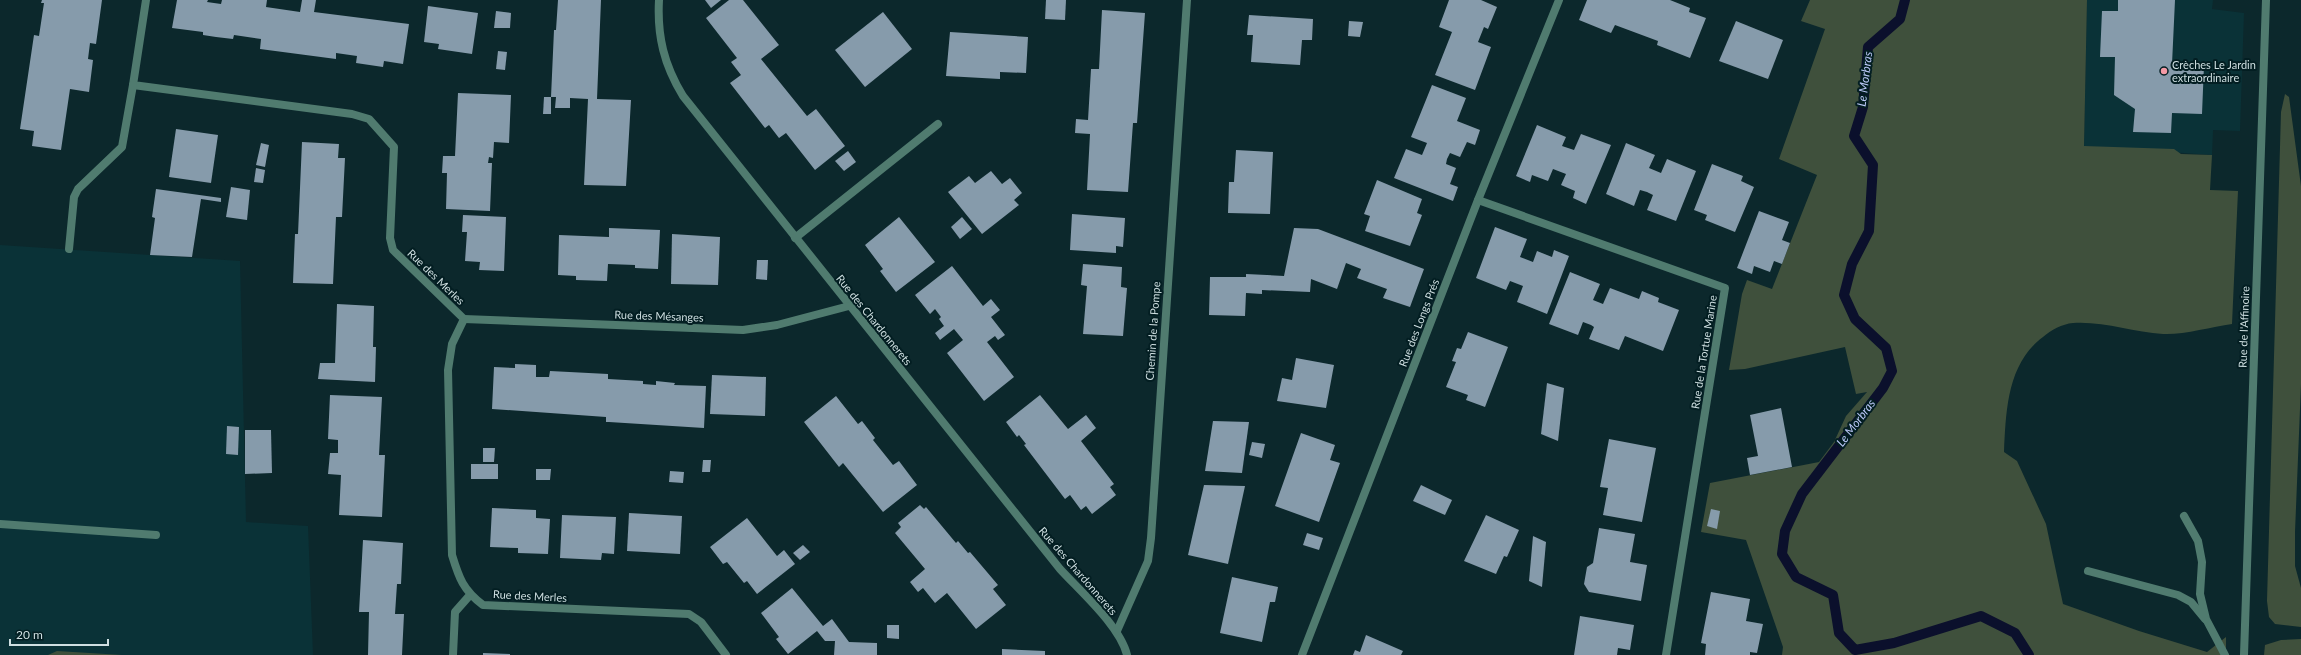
<svg xmlns="http://www.w3.org/2000/svg" width="2301" height="655" viewBox="0 0 2301 655" font-family="Lato,sans-serif">
	<rect width="100%" height="100%" fill="#0c282c"/>
	<g fill="#0a3237">
		<path d="M2087,0H2213L2212,9L2244,13L2240,131L2213,130L2212,155L2084,146Z"/>
		<path d="M0,245L240,261L246,522L308,526L313,655H0Z"/>
	</g>
	<g fill="#3f503c">
		<path d="M1810,0H2087L2084,146L2174,149L2181,154L2212,155L2210,190L2238,191L2232,324C2211,327 2183,335 2163,334C2133,332 2103,321 2073,323C2062,324 2051,330 2043,337C2007,364 2006,411 2004,452L2017,461L2046,524L2063,604L2139,631L2207,652L2226,637V655H1782L1783,647L1746,540L1701,532L1710,483L1819,462L1834,442L1846,416L1867,392L1856,394L1845,347L1745,369L1729,370L1742,294L1747,280L1772,289L1817,175L1779,159L1825,29L1801,21Z"/>
		<path d="M2285,94L2289,97L2301,186V384L2295,532V566L2301,588V627L2275,624L2269,617L2267,601L2281,112Z"/>
		<path d="M2301,639V655H2264L2265,645L2281,640Z"/>
		<path d="M57,651L122,655H48Z"/>
	</g>
	<g fill="none" stroke-linecap="round" stroke-linejoin="round">
		<path stroke="#0b102c" stroke-width="10" d="M1905,0L1900,19L1868,47L1863,107L1854,136L1873,165L1869,231L1852,264L1844,295L1855,319L1886,348L1892,371L1883,388L1802,494L1785,531L1782,554L1796,577L1833,595L1839,633L1855,650L1894,643L1981,616L2015,633L2029,655"/>
	</g>
	<g fill="#869bab">
		<path d="M42,0H102L96,44L90,43L88,59L93,60L89,92L70,89L61,150L32,146L34,131L20,129L34,35L39,36L44,3H41Z"/>
		<path d="M177,0H208L207,2L221,4L222,0H267L266,7L300,12L302,0H316L314,12L409,24L403,64L384,61L383,67L356,63L357,56L336,53V59L260,49L261,39L234,35L233,39L216,37L203,35V32L172,28Z"/>
		<path d="M558,0H601L597,99L631,100L626,186L584,185L588,99L570,98V108H555L556,97H551L554,30H556Z"/>
		<path d="M705,0H721L711,8Z"/>
		<path d="M729,0H743L779,45L761,59L807,116L816,109L845,146L815,170L786,133L779,138L769,125L765,128L730,83L741,75L731,62L737,58L706,18Z"/>
		<path d="M1046,0H1066L1065,20L1045,19Z"/>
		<path d="M1449,0H1481L1497,7L1488,29L1484,27L1478,42L1491,47L1475,90L1435,75L1452,32L1439,27Z"/>
		<path d="M1587,0H1670L1690,8L1689,12L1706,18L1690,58L1657,45L1658,41L1615,25L1611,33L1579,20Z"/>
		<path d="M2118,0H2175L2172,64L2204,65L2202,114L2172,113L2171,133L2133,132L2135,109L2114,95L2115,57H2100L2102,11H2118Z"/>
		<path d="M428,6L478,13L472,54L438,49L439,44L424,42Z"/>
		<path d="M1102,10L1145,13L1137,123H1133L1128,192L1087,190L1090,134L1075,133L1076,119L1088,120L1091,69H1099Z"/>
		<path d="M496,11L511,13L510,28H494Z"/>
		<path d="M883,12L912,49L865,87L835,50Z"/>
		<path d="M1249,15L1313,19L1312,40H1302L1300,65L1251,62L1253,35H1247Z"/>
		<path d="M1349,21L1363,22L1360,37L1348,36Z"/>
		<path d="M1736,21L1783,40L1768,79L1719,61Z"/>
		<path d="M950,32L1028,37L1026,73L1000,72V79L946,76Z"/>
		<path d="M498,51L507,52L505,70L496,69Z"/>
		<path d="M1432,85L1466,98L1457,121L1480,130L1475,145L1467,142L1460,157L1450,153L1447,159L1446,164L1456,168L1450,184L1458,187L1453,201L1394,178L1406,149L1422,155L1427,143L1411,137Z"/>
		<path d="M458,93L511,95L509,143L494,142L493,158L489,157L488,163H492L490,211L446,209L447,173H442L443,156H455Z"/>
		<path d="M544,97H551V114H543Z"/>
		<path d="M1537,125L1566,137L1562,146L1574,150L1581,134L1611,145L1586,204L1573,198L1575,191L1561,185L1566,174L1553,169L1548,181L1532,175L1530,182L1516,176Z"/>
		<path d="M176,129L218,135L211,183L169,177Z"/>
		<path d="M302,142L339,144L338,158H345L342,217H336L333,284L293,283L295,234H298Z"/>
		<path d="M261,143L269,145L265,167L256,165Z"/>
		<path d="M1626,143L1655,155L1649,168L1661,173L1667,159L1696,171L1676,221L1647,210L1653,195L1647,192L1640,190L1634,206L1606,194Z"/>
		<path d="M1236,150L1273,152L1270,214L1228,213L1229,182H1234Z"/>
		<path d="M848,151L856,162L844,171L835,161Z"/>
		<path d="M1712,164L1743,176L1741,181L1754,187L1735,232L1705,220L1707,215L1694,210Z"/>
		<path d="M256,168L265,170L263,183L254,182Z"/>
		<path d="M991,171L1002,184L1010,178L1022,193L1014,200L1019,205L982,234L948,192L969,176L975,183Z"/>
		<path d="M1377,180L1422,199L1417,213L1422,215L1410,246L1365,231L1370,216L1364,214Z"/>
		<path d="M231,187L250,190L247,220L226,217Z"/>
		<path d="M156,189L221,198V202L201,199L192,257L150,255L155,218L152,217Z"/>
		<path d="M1759,211L1789,222L1782,240L1790,243L1782,264L1774,261L1770,272L1754,266L1752,274L1737,268Z"/>
		<path d="M1072,214L1125,218L1123,247L1116,246V253L1070,250Z"/>
		<path d="M463,215L506,217L504,271L479,270L480,262L465,261L467,232H462Z"/>
		<path d="M899,217L935,262L896,292L880,271L883,269L865,245Z"/>
		<path d="M962,217L972,229L960,239L951,227Z"/>
		<path d="M1495,227L1527,239L1520,257L1533,262L1537,251L1552,257L1554,250L1569,256L1547,314L1517,302L1523,286L1510,281L1506,290L1476,278Z"/>
		<path d="M609,228L660,230L658,269L635,268V265L608,264L607,281L576,280V276L558,275L559,235L609,237Z"/>
		<path d="M1294,228L1318,229L1424,269L1410,307L1383,298L1387,289L1357,278L1361,269L1346,263L1337,289L1311,279L1310,292L1262,290V294L1246,293L1245,316L1209,315L1210,277H1246V274L1284,276Z"/>
		<path d="M672,234L720,237L718,285L671,284Z"/>
		<path d="M757,260H768L767,280L756,279Z"/>
		<path d="M1083,264L1122,267L1121,287L1127,288L1123,336L1083,334L1087,286L1081,285Z"/>
		<path d="M952,266L983,306L991,299L1000,310L991,317L1005,335L998,340L995,336L987,342L1014,377L984,401L947,353L963,340L954,329L940,340L935,333L944,326L939,319L941,317L935,309L930,314L915,295Z"/>
		<path d="M1570,272L1600,284L1593,300L1603,304L1610,288L1639,299L1642,291L1659,298L1658,302L1679,310L1663,351L1625,336L1619,350L1589,339L1594,327L1591,325L1583,322L1578,335L1549,324Z"/>
		<path d="M337,304L374,306L373,347H376L375,382L318,379L320,363H335Z"/>
		<path d="M1468,332L1508,347L1485,407L1466,400L1468,395L1446,387L1456,362L1452,361L1457,348L1461,349Z"/>
		<path d="M1296,358L1334,365L1326,408L1277,401L1282,378L1292,380Z"/>
		<path d="M515,364L536,365V377H549L550,371L608,374V379L643,381V384L656,385V381L675,383L674,385L706,386L704,428L609,422H606V417L492,409L494,367L515,368Z"/>
		<path d="M712,375L766,377L765,416L710,414Z"/>
		<path d="M1547,383L1564,388L1558,441L1541,434Z"/>
		<path d="M330,395L382,397L379,455H385L382,517L339,515L341,475L328,474L330,453H338V440L328,439Z"/>
		<path d="M1040,395L1068,429L1086,415L1096,428L1081,441L1114,484L1110,487L1116,495L1092,514L1086,506L1081,510L1070,495L1065,499L1024,445L1026,444L1019,435L1017,437L1006,422Z"/>
		<path d="M836,396L858,424L862,421L875,438L873,440L893,465L899,461L917,485L883,512L843,463L839,467L804,422Z"/>
		<path d="M1781,408L1792,467L1750,475L1747,458L1758,456L1750,415Z"/>
		<path d="M1213,421L1249,422L1242,473L1205,471Z"/>
		<path d="M227,426L239,427L238,455L226,454Z"/>
		<path d="M245,430H271L272,473L245,474Z"/>
		<path d="M1301,433L1335,445L1330,460L1340,463L1319,522L1275,506Z"/>
		<path d="M1609,439L1656,448L1642,522L1603,515L1608,488L1600,487Z"/>
		<path d="M1252,442L1265,444L1262,458L1249,455Z"/>
		<path d="M483,448H495L494,462H483Z"/>
		<path d="M703,460H711L710,472H702Z"/>
		<rect x="471" y="464" width="27" height="15"/>
		<path d="M536,469H551L550,480H536Z"/>
		<path d="M670,471L684,472L683,483L669,482Z"/>
		<path d="M1204,485L1245,486L1228,564L1188,555Z"/>
		<path d="M1421,485L1452,500L1445,515L1413,501Z"/>
		<path d="M920,505L924,509L926,507L956,543L958,541L968,553L970,552L998,585L993,589L1006,605L976,629L947,593L935,603L923,588L918,592L910,582L925,569L895,533L901,527L898,523Z"/>
		<path d="M492,508L536,510V518L550,519L548,554L518,553V548L490,547Z"/>
		<path d="M1711,509L1720,511L1717,529L1707,526Z"/>
		<path d="M629,513L682,516L680,554L627,551Z"/>
		<path d="M562,515L616,517L614,554L602,553L601,560L560,558Z"/>
		<path d="M1486,515L1519,530L1507,557L1504,556L1496,574L1464,561Z"/>
		<path d="M747,518L777,556L784,550L795,564L757,594L747,581L744,583L727,562L723,564L710,547Z"/>
		<path d="M1599,528L1635,534L1630,562L1647,565L1641,601L1589,592L1584,584L1587,567L1593,563Z"/>
		<path d="M1307,533L1323,538L1319,550L1303,545Z"/>
		<path d="M1533,536L1546,542L1542,587L1529,581Z"/>
		<path d="M363,540L403,543L401,584H397L395,614H404L402,655H368L369,612H359Z"/>
		<path d="M803,545L810,552L800,560L793,553Z"/>
		<path d="M1232,577L1278,587L1275,602H1270L1262,642L1220,633Z"/>
		<path d="M792,588L823,626L832,619L849,642L877,643V655H834L835,641H825L817,631L788,654L776,639L779,637L761,613Z"/>
		<path d="M1711,592L1750,599L1746,621L1763,624L1757,653L1750,652V655H1705L1706,644L1701,643Z"/>
		<path d="M1580,616L1634,625L1630,650L1618,648L1617,655H1574Z"/>
		<path d="M887,625H899V639L887,638Z"/>
		<path d="M1366,635L1403,651L1401,655H1353L1355,650L1360,652Z"/>
		<path d="M1002,649L1045,651V655H1002Z"/>
		<path d="M483,653L510,654V655H483Z"/>
	</g>
	<g fill="none" stroke-linecap="round" stroke-linejoin="round">
		<g stroke="#507b6f" stroke-width="8">
			<path d="M2184,516L2198,541L2202,562L2200,594L2206,619L2225,655"/>
			<path d="M0,524L156,535"/>
			<path d="M2088,571L2178,595L2191,602L2205,619"/>
			<path d="M453,655L455,612L470,595"/>
		</g>
		<g stroke="#507b6f" stroke-width="8">
			<path d="M146,0L133,85L352,114L369,119L394,147L390,238L393,250L464,319L452,344L448,370L452,555C459,578 463,590 483,605L689,614L701,622L726,655"/>
			<path d="M659,0C657,36 664,65 683,96L1060,569C1080,591 1120,626 1127,655"/>
			<path d="M1478,200L1725,288L1666,655"/>
			<path d="M795,238L938,124"/>
			<path d="M69,249L74,197L78,189L122,147L133,85"/>
			<path d="M464,319L743,330L777,325L849,306"/>
			<path d="M1117,631L1148,561L1151,538L1187,0"/>
			<path d="M1302,655L1478,200L1559,0"/>
			<path d="M2244,655L2266,0"/>
		</g>
	</g>
	<circle fill="#f49aa5" stroke="#031e22" stroke-width="1.5" cx="2164" cy="71" r="4"/>
	<g text-anchor="middle" stroke-width="4" stroke-linejoin="round" paint-order="stroke">
		<g font-size="11" fill="#cfdfe1" stroke="#031e22" text-anchor="start">
			<text x="2172" y="69">Crèches Le Jardin<tspan x="2172" dy="13">extraordinaire</tspan></text>
		</g>
		<g font-size="11" fill="#cfdfe1" stroke="#031e22">
			<text transform="translate(436 277) rotate(44)" y="4">Rue des Merles</text>
			<text transform="translate(659 316) rotate(2)" y="4">Rue des Mésanges</text>
			<text transform="translate(874 320) rotate(51)" y="4">Rue des Chardonnerets</text>
			<text transform="translate(1419 323) rotate(-69)" y="4">Rue des Longs Prés</text>
			<text transform="translate(2244 327) rotate(-88)" y="4">Rue de l'Affinoire</text>
			<text transform="translate(1153 331) rotate(-86)" y="4">Chemin de la Pompe</text>
			<text transform="translate(1704 352) rotate(-81)" y="4">Rue de la Tortue Marine</text>
			<text transform="translate(1078 571) rotate(49)" y="4">Rue des Chardonnerets</text>
			<text transform="translate(530 596) rotate(3)" y="4">Rue des Merles</text>
		</g>
		<g font-size="12" font-style="italic" fill="#bbc8f8" stroke="#031e22">
			<text transform="translate(1865 79) rotate(-83)" y="4">Le Morbras</text>
			<text transform="translate(1856 423) rotate(-53)" y="4">Le Morbras</text>
		</g>
	</g>
	<path d="M10 639v6h98v-6" fill="none" stroke="#cfdfe1" stroke-width="2"/>
	<text x="16" y="639" font-size="12" fill="#cfdfe1" stroke="#031e22" stroke-width="3" paint-order="stroke">20 m</text>
</svg>
